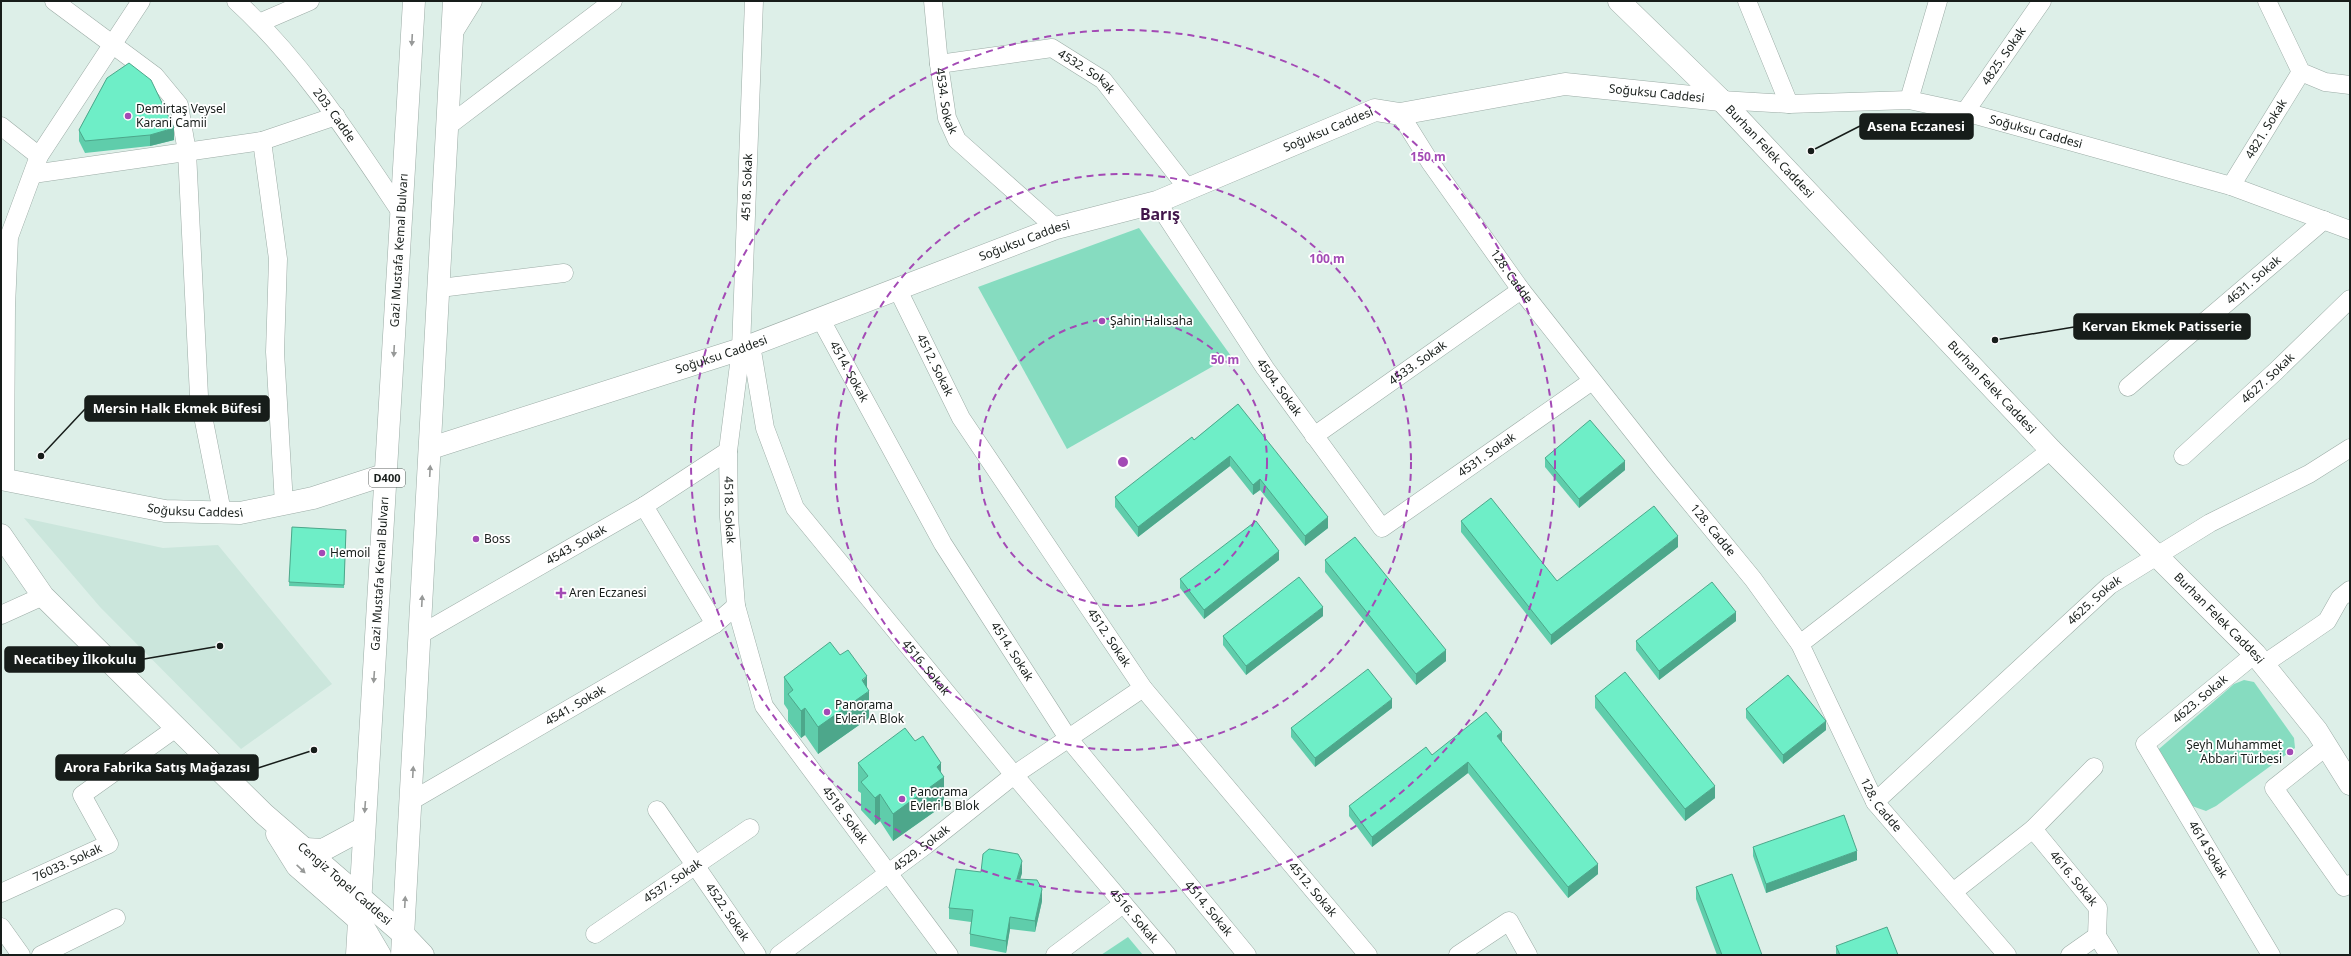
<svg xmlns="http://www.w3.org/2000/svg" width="2351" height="956" viewBox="0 0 2351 956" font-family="'Noto Sans',sans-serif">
	<rect width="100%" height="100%" fill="#ddefe8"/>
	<path fill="#cbe6dc" d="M24,518L163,548L218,545L332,684L241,749L100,607Z"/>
	<g fill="#86dcc0">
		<path d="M1139,228L1231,356L1067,449L978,287Z"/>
		<path d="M2244,680L2254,682L2294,738L2295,748L2216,806L2206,811L2192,806L2159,754V749L2234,684Z"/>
		<path d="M1128,937L1143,955H1101Z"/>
	</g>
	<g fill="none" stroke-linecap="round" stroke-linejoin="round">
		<defs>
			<g id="street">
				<path d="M54,1L155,76L179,105L187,152L199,396L222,512"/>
				<path id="s1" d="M236,1C302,61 353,141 402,214"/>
				<path id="s2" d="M754,1L741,349L728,451L729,517L736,606L764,706L949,955"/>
				<path id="s3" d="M933,1L939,64L947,118L957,140L1056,228"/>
				<path d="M1747,1L1789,104"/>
				<path d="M2267,1L2301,72L2325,82L2350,85"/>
				<path d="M259,23L310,1"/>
				<path id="s4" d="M939,64L1052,48L1103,80L1188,189"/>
				<path id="s5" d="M1721,100L1789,104L1909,100L1965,112L2231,186L2350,230"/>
				<path d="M1909,100L1938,1"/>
				<path id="s6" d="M1965,112L2042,1"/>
				<path id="s7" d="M1400,114L1430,162L1521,290L1661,467L1753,579L1800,644L1875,802L2007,955"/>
				<path d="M1,126L39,156"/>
				<path d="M448,126L613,1"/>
				<path d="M262,141L278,259L275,352L284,504"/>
				<path d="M33,174L262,141L336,116"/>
				<path id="s8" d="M2231,186L2301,72"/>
				<path id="s9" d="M1157,202L1265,368L1382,528L1592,381"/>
				<path d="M440,288L564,273"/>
				<path id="s10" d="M897,288L961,418L1143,688L1368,955"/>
				<path id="s11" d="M820,318L943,544L1068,738L1247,955"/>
				<path id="s12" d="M751,345L765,428L795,508L1014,775L1167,955"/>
				<path id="s13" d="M2128,387L2324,220"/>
				<path id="s14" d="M1314,436L1521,290"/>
				<path id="s15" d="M2183,456L2276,371L2350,299"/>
				<path d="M5,480L6,307L9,237L39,156L141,1"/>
				<path d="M644,506L715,624"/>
				<path d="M1,615L43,596"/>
				<path id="s16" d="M421,634L644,506L728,451"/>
				<path d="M1800,644L2051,450"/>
				<path id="s17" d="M2255,654L2145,744L2271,955"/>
				<path d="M2264,664L2327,621L2340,598L2350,590"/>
				<path d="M2327,746L2274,788L2344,887L2350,884"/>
				<path id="s18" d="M411,801L715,624L736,606"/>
				<path id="s19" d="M1875,802L2110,585L2210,523L2309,474L2350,448"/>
				<path id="s20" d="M657,810L757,955"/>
				<path id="s21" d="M2033,829L2098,908L2097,936L2109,955"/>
				<path d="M1953,892L2033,829L2094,767"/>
				<path id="s22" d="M1,893L109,844L82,795L176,728"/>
				<path d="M1,927L21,955"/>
				<path id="s23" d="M595,934L750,828"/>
				<path d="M41,955L116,918"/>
				<path id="s24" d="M779,955L926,845L1014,775L1143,688"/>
				<path d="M1055,955L1123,904"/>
				<path d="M1458,955L1509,921L1528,955"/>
				<path d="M2070,955L2097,936"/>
			</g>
			<g id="secondary">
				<path id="s25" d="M1619,1L1721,100L2051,450L2255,654L2317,731L2350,784"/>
				<path d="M453,30L471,1"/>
				<path id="s26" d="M431,448L741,349L1056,228L1157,202L1375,110L1400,114L1565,84L1721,100"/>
				<path id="s27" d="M1,479L165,511L240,513L313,498L387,474"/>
				<path id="s28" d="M1,535L43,596L264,814L404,935L423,955"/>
				<path d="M277,834L297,866L360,921L380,955"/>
			</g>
			<g id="highway">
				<path d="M305,849L323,850L364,828"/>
				<path id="s29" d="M357,955L414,1"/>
				<path d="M402,955L454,1"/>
			</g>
		</defs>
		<use href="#street" stroke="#9caca6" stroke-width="19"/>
		<use href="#secondary" stroke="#9caca6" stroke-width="23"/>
		<use href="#highway" stroke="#9caca6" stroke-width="23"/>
		<use href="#street" stroke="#fff" stroke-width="18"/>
		<use href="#secondary" stroke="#fff" stroke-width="22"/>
		<use href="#highway" stroke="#fff" stroke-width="22"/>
	</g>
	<g fill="#5fcdab">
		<path d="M107,78L174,140L150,146L85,153L79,141V130Z"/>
		<path d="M1238,404L1328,528L1305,546L1260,490L1253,495L1230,466L1138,537L1115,507V497L1194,440Z"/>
		<path d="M1545,458L1625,470L1579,508L1545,467Z"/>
		<path d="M1461,521L1557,581L1678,547L1551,645L1461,532Z"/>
		<path d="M292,527L346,530L344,588L289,586Z"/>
		<path d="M1279,560L1204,619L1180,588V579Z"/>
		<path d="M1325,560L1446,661L1416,685L1325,572Z"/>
		<path d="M1323,616L1246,675L1223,645V636Z"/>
		<path d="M1736,621L1659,680L1636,650V641Z"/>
		<path d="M784,677L867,687L869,718L818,754L805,735L801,738L788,721V710L784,704Z"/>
		<path d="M1595,696L1715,798L1685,821L1595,708Z"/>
		<path d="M1392,708L1315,767L1291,737V728Z"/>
		<path d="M1746,709L1826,730L1783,764L1746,718Z"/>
		<path d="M915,741L941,773L944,805L893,841L880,821L875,825L861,810V793L858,791V763Z"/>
		<path d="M1502,743L1598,874L1568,898L1468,773L1372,847L1349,816V806Z"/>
		<path d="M1753,847L1857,860L1766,893L1753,856Z"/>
		<path d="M981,872L1022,873L1020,879L1042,901L1035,932L1010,929L1006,953L970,946V934L971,922L949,919V908Z"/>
		<path d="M1696,887L1762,955H1717L1696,899Z"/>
		<path d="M1836,946L1898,955H1836Z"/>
	</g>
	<g fill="#4da78b">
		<path d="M174,128V140L150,146V135Z"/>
		<path d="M1230,456V466L1138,537V527Z"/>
		<path d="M1625,461V470L1579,508V499Z"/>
		<path d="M1260,479V490L1253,495V485Z"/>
		<path d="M1328,517V528L1305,546V536Z"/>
		<path d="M1678,536V547L1551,645V635Z"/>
		<path d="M1279,551V560L1204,619V610Z"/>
		<path d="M1323,607V616L1246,675V666Z"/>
		<path d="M1736,612V621L1659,680V671Z"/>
		<path d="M1446,650V661L1416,685V674Z"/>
		<path d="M867,676V693L869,691V718L818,754V727Z"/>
		<path d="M1392,699V708L1315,767V758Z"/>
		<path d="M805,708V735L801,738V711Z"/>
		<path d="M1826,721V730L1783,764V755Z"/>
		<path d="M1502,732V743L1497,736Z"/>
		<path d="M1468,762V773L1372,847V837Z"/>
		<path d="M941,763V779L944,777V805L893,841V814Z"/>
		<path d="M1715,786V798L1685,821V809Z"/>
		<path d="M880,794V821L875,825V798Z"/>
		<path d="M1857,851V860L1766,893V884Z"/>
		<path d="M1022,861V873L1017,890V879Z"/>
		<path d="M1598,864V874L1568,898V887Z"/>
		<path d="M1042,889V901L1035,932V921Z"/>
		<path d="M1010,917V929L1006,953V941Z"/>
	</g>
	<g fill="#6eeec7" stroke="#4da78b">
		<path d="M129,63L151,80L174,128L150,135L85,141L79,130L107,78Z"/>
		<path d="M1238,404L1328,517L1305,536L1260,479L1253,485L1230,456L1138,527L1115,497L1192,437L1194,440Z"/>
		<path d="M1590,420L1625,461L1579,499L1545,458Z"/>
		<path d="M1491,498L1557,581L1654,506L1678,536L1551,635L1461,521Z"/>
		<path d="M1256,521L1279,551L1204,610L1180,579Z"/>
		<path d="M292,527L346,530L344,585L289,582Z"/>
		<path d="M1355,537L1446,650L1416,674L1325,560Z"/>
		<path d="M1299,577L1323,607L1246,666L1223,636Z"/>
		<path d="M1712,582L1736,612L1659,671L1636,641Z"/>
		<path d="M830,642L840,655L848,650L867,676L862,680L869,691L818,727L805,708L801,711L788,694L793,690L784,677Z"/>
		<path d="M1368,669L1392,699L1315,758L1291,728Z"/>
		<path d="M1625,672L1715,786L1685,809L1595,696Z"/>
		<path d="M1788,675L1826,721L1783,755L1746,709Z"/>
		<path d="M1486,712L1502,732L1497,736L1598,864L1568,887L1468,762L1372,837L1349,806L1426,747L1432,755Z"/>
		<path d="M905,728L915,741L923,736L941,763L937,767L944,777L893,814L880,794L875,798L861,782L868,776L858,763Z"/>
		<path d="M1844,815L1857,851L1766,884L1753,847Z"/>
		<path d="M989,849L1018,854L1022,861L1017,879L1037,880L1042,889L1035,921L1010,917L1006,941L970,934L973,910L949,908L956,869L981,872L983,854Z"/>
		<path d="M1732,874L1762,955H1722L1696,887Z"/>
		<path d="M1887,927L1898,955H1840L1836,946Z"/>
	</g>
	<defs><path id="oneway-solid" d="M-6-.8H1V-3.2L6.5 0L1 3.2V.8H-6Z"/></defs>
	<g fill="#979998">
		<use href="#oneway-solid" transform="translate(412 40) rotate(93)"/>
		<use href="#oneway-solid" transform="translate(394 351) rotate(93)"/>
		<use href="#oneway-solid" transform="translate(430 471) rotate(-87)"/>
		<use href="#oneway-solid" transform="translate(422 601) rotate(-87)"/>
		<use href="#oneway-solid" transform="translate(374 677) rotate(94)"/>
		<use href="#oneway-solid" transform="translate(413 772) rotate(-87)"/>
		<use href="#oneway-solid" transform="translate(365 807) rotate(94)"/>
		<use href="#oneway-solid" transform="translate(301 869) rotate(43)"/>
		<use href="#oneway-solid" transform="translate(405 902) rotate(-87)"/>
	</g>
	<g fill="none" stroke="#a34ab5" stroke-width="2" stroke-dasharray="7 5">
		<circle cx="1123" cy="462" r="144"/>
		<circle cx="1123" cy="462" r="288"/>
		<circle cx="1123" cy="462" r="432"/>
	</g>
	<g fill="#a34ab5" stroke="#fff" stroke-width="1.5">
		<circle cx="128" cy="116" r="4"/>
		<circle cx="1102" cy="321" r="4"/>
		<circle cx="476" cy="539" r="4"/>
		<circle cx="322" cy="553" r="4"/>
		<path d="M559 587h4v4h4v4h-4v4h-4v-4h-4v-4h4z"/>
		<circle cx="827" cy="712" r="4"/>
		<circle cx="2290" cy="752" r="4"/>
		<circle cx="902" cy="799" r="4"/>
	</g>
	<g text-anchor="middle" stroke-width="3.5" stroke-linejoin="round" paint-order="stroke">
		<rect fill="#fff" stroke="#5d615f" stroke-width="1" x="369" y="469" width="36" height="18" rx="3"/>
		<g font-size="11" font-weight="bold" fill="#171d1a">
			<text x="387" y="482">D400</text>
		</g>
		<g font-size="12" fill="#171d1a" stroke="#fff">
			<text dy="4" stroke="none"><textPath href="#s6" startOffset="68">4825. Sokak</textPath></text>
			<text dy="4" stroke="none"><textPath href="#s4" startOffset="156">4532. Sokak</textPath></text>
			<text dy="4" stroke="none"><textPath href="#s26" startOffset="1289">Soğuksu Caddesi</textPath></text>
			<text dy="4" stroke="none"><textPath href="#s3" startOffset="101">4534. Sokak</textPath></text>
			<text dy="4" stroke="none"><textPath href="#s1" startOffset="151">203. Cadde</textPath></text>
			<text dy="4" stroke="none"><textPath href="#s8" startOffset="67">4821. Sokak</textPath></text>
			<text dy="4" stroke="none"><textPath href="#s26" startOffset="953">Soğuksu Caddesi</textPath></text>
			<text dy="4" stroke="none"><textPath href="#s5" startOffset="319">Soğuksu Caddesi</textPath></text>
			<text dy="4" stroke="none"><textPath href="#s25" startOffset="213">Burhan Felek Caddesi</textPath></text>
			<text transform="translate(747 187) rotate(-88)" y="4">4518. Sokak</text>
			<text dy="4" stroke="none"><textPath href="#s26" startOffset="629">Soğuksu Caddesi</textPath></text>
			<text dy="4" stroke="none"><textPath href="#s29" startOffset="706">Gazi Mustafa Kemal Bulvarı</textPath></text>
			<text dy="4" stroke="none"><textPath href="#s7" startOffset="197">128. Cadde</textPath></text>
			<text dy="4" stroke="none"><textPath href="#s13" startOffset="165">4631. Sokak</textPath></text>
			<text dy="4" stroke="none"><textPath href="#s26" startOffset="305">Soğuksu Caddesi</textPath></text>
			<text dy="4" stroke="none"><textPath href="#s14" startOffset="127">4533. Sokak</textPath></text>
			<text dy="4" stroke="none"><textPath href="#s10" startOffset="86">4512. Sokak</textPath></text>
			<text dy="4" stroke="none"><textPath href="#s11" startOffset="61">4514. Sokak</textPath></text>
			<text dy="4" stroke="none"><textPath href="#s15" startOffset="115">4627. Sokak</textPath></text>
			<text dy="4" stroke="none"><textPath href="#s9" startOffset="222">4504. Sokak</textPath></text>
			<text dy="4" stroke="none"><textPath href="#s25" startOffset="537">Burhan Felek Caddesi</textPath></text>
			<text dy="4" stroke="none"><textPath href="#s9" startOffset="524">4531. Sokak</textPath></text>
			<text dy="4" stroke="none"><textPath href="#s27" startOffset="197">Soğuksu Caddesi</textPath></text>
			<text dy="4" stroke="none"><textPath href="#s2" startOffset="510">4518. Sokak</textPath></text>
			<text dy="4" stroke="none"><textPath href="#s7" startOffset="521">128. Cadde</textPath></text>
			<text dy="4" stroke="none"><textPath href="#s16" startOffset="179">4543. Sokak</textPath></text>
			<text dy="4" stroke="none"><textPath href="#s29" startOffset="382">Gazi Mustafa Kemal Bulvarı</textPath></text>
			<text dy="4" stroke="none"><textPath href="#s19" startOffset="298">4625. Sokak</textPath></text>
			<text dy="4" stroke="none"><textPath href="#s25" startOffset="861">Burhan Felek Caddesi</textPath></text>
			<text dy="4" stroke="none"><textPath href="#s10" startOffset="410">4512. Sokak</textPath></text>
			<text dy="4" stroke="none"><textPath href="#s11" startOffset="385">4514. Sokak</textPath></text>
			<text dy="4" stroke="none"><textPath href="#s12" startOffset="376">4516. Sokak</textPath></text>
			<text transform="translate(2200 699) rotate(-40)" y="4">4623. Sokak</text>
			<text dy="4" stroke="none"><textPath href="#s18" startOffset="190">4541. Sokak</textPath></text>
			<text dy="4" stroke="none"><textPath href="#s7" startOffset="845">128. Cadde</textPath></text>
			<text dy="4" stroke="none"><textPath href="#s2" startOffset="846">4518. Sokak</textPath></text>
			<text dy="4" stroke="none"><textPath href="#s24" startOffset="178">4529. Sokak</textPath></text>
			<text dy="4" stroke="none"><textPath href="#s17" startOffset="265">4614 Sokak</textPath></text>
			<text dy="4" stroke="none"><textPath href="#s22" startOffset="73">76033. Sokak</textPath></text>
			<text dy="4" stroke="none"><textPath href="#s21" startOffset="64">4616. Sokak</textPath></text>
			<text dy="4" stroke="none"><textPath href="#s23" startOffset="94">4537. Sokak</textPath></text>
			<text dy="4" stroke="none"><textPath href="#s28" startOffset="491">Cengiz Topel Caddesi</textPath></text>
			<text dy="4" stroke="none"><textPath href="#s10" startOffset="734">4512. Sokak</textPath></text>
			<text dy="4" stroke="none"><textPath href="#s11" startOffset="709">4514. Sokak</textPath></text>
			<text dy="4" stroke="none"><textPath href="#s20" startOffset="124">4522. Sokak</textPath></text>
			<text dy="4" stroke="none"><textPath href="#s12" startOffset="700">4516. Sokak</textPath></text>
		</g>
		<g font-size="12" fill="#171d1a" stroke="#fff" text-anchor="start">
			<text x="136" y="113">Demirtaş Veysel<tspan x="136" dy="14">Karani Camii</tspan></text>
			<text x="1110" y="325">Şahin Halısaha</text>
			<text x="484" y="543">Boss</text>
			<text x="330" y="557">Hemoil</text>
			<text x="569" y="597">Aren Eczanesi</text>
			<text x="835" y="709">Panorama<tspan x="835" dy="14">Evleri A Blok</tspan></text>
			<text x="2282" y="749" text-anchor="end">Şeyh Muhammet<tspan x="2282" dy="14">Abbari Türbesi</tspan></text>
			<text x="910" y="796">Panorama<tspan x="910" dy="14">Evleri B Blok</tspan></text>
		</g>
		<g font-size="16" font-weight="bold" fill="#41164a" stroke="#fff">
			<text x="1160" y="220">Barış</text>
		</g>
	</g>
	<circle cx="1123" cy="462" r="6" fill="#a34ab5" stroke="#fff" stroke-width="2"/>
	<g font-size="12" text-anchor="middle" font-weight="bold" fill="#a34ab5" stroke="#fff" stroke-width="3.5" stroke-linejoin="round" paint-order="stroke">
		<text x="1428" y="161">150 m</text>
		<text x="1327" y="263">100 m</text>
		<text x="1225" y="364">50 m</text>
	</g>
	<path fill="none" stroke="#171d1a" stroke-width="1.5" d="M1811 151L1860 126M1995 340L2074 327M41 456L85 409M220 646L144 659M314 750L258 768"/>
	<g fill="#171d1a" stroke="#fff" stroke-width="1.5">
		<circle cx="1811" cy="151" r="4"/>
		<circle cx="1995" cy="340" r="4"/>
		<circle cx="41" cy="456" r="4"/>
		<circle cx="220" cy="646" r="4"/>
		<circle cx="314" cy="750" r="4"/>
	</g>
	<g fill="#171d1a" stroke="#171d1a" stroke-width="1.5">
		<rect x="1860" y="114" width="113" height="25" rx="4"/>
		<rect x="2074" y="314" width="176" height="25" rx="4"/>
		<rect x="85" y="396" width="184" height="25" rx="4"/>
		<rect x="5" y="647" width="139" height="25" rx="4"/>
		<rect x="56" y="755" width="202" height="25" rx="4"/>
	</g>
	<g font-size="13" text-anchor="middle" font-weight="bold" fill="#fff">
		<text x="1916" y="131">Asena Eczanesi</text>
		<text x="2162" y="331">Kervan Ekmek Patisserie</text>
		<text x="177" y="413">Mersin Halk Ekmek Büfesi</text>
		<text x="75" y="664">Necatibey İlkokulu</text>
		<text x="157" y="772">Arora Fabrika Satış Mağazası</text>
	</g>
	<rect width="2351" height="956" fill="none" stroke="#171d1a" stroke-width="4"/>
</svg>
